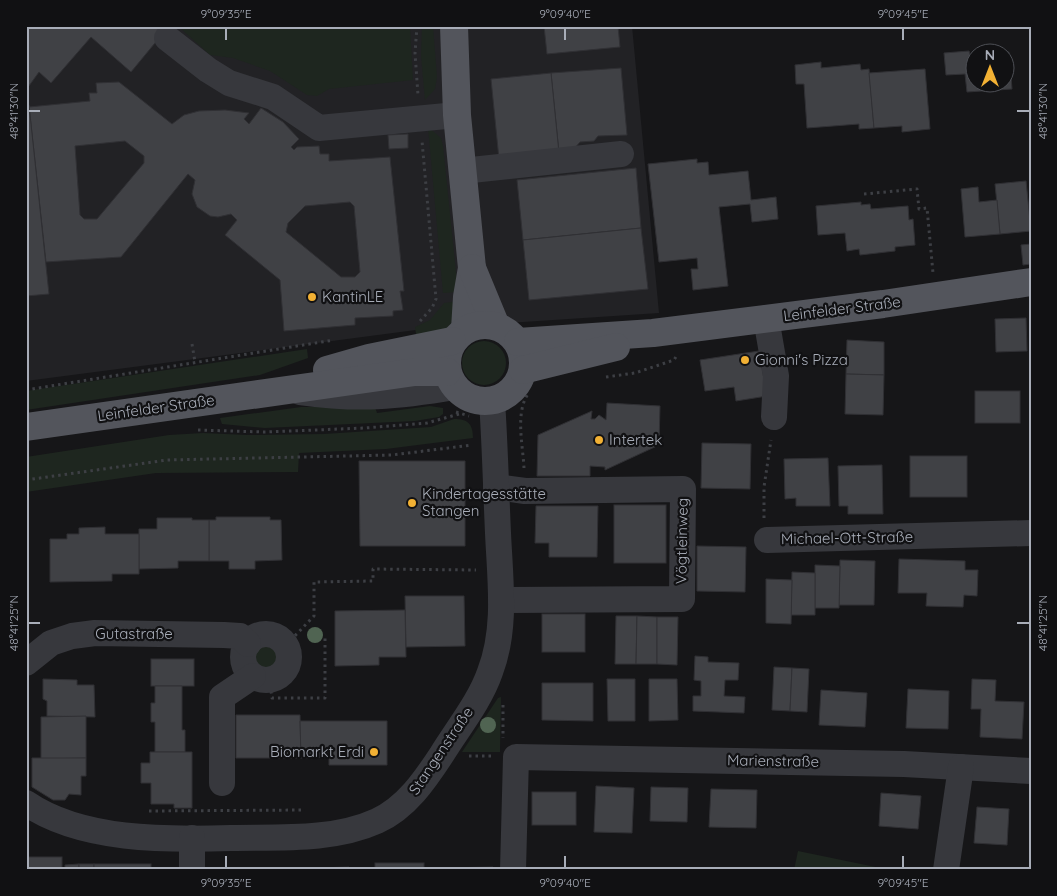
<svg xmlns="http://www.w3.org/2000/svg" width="1057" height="896" viewBox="0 0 1057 896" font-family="Quicksand,sans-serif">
	<rect width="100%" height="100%" fill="#161618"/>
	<path fill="#222225" d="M26,26H632L659,313L431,328L26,381Z"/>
	<g fill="#1e261f">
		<path d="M178,26H410L413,80L329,89L317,96L307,95L270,71L233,58L210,55Z"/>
		<path d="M422,26H433L437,77L435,89L425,100L421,56Z"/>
		<path d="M428,127L441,138L443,146L458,292L443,293Z"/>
		<path d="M459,301C451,333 446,331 417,341L415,327L430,320L444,303Z"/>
		<circle cx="484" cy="363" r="22"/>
		<path d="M307,349L308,358L260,375L26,410V391Z"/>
		<path d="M430,406L443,408V414L439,417L415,421L265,428L222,424L220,418L301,407H375L377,413Z"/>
		<path d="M454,419C468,419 473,424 473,438L386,449L299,453L298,472L156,473L26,492V457L169,435L203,433L247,435L324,434L431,427Z"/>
		<circle cx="268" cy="657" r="14"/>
		<path d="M501,697L500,752H462L498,698Z"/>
		<path d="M798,851L890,870H794Z"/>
	</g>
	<g fill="#404145" stroke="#303034" fill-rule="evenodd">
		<path d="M31,26H169L131,72L91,37L51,83L39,72L26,90V32Z"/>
		<path d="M544,26H618L620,47L547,54Z"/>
		<path d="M969,51L970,55H974V82H1004V52H1000H1009L1012,89L967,92L965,74L946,75L944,53Z"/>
		<path d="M821,62V68L860,64L861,70L869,69L874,128L859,129V124L807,128L804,84H796L795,65Z"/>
		<path d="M621,68L627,135L598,136L594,141L580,142L567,157L559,153L551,73Z"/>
		<path d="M925,69L930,129L902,132V126L874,128L869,73Z"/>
		<path d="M551,73L559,153L499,159L491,79Z"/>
		<path d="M119,82L172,124L184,115L199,111L225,110L249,113L244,119L249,124L261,108L283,122L299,139L291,147L294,150L297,147L319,146L320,154H329V161L390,157L404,291H400L403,310L393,311V316L355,318V325L284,331L280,280L225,235L237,220L231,214L218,217L210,216L197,207L192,194L195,180L188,174L121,257L46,262L29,107L90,101L89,93H97L96,83ZM125,141L144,156V163L97,219H84L80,215L75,146ZM350,202L354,206L360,272L355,277H341L286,232L288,223L305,206Z"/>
		<path d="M26,105H29L49,294L26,296Z"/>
		<path d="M408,134V148L389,149L388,135Z"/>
		<path d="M697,159V163L708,162L709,175L748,171L751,200L776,197L778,219L752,222L750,204L719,207L728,286L693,290L691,269H698L697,258L659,262L648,164Z"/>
		<path d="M636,168L641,228L523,240L517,180Z"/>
		<path d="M1026,181L1031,231L1000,234L995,184Z"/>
		<path d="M978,187L979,202L997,200L1000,234L965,237L961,189Z"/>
		<path d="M861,202V205L870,204L871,209L908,206L909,220L913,219L915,245L895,247V251L860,255L859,249L847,251L845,233L818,235L816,206Z"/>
		<path d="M641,228L648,289L529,300L523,240Z"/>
		<path d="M1031,244V264L1023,265L1021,245Z"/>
		<path d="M1026,318L1027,351L996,352L995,319Z"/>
		<path d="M847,340L884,342V375L846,374Z"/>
		<path d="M759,351L767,396L736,401L734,387L705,391L700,360Z"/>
		<path d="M846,374L884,375L883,415L845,414Z"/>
		<rect x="975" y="391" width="45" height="32"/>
		<path d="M607,403L660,406L659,445L605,470V467L590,466V476H537L538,435L592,411L591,419H595L599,415L606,420Z"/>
		<path d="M702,443L751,444L750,489L701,488Z"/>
		<rect x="910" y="456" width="57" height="41"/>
		<path d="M828,458L830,506H796V498L785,499L784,459Z"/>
		<path d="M359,461H465V546H360Z"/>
		<path d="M882,465L883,514H848V506H839L838,466Z"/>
		<rect x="614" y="505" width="52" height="58"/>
		<path d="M536,506H598L597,557H549V543H535Z"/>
		<path d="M216,517H270V520H281L282,560L255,561V569H229V561H209V520H216Z"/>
		<path d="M157,518H192V520H209V561H178V568L139,569V529H157Z"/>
		<path d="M105,527V534H139V574H112V581L50,582V539H67V534H79V528Z"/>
		<path d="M697,546L746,547L745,592L697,591Z"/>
		<path d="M899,559L965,561V570H978L977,596L964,595L963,607L926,606L927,593H898Z"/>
		<path d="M840,560L875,561L874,605H839Z"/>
		<path d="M815,565L840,566L839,608H815Z"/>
		<path d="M792,572L815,573V615H791Z"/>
		<path d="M766,579L792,580L791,624L766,623Z"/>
		<path d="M405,596H464L465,646L406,647Z"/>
		<path d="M405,610L406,657H379V665L335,666V611Z"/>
		<rect x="542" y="614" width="43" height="38"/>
		<path d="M616,616H637L636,664H615Z"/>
		<path d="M637,616L657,617V664H636Z"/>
		<path d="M657,617H678L677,665L657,664Z"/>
		<path d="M695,656L708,657V662L739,663L738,680H725L724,696L745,697L744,713L693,711V696H701V681L694,680Z"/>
		<rect x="151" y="659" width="43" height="27"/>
		<path d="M774,667L792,668L790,711L772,710Z"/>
		<path d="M792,668L809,669L807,712L790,711Z"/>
		<path d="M43,679L77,680V685H94L95,717L47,716V701L43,699Z"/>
		<path d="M607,679H635V721H608Z"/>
		<path d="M649,679H677L678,720L649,721Z"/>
		<path d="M972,679L996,680L995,701L1024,702L1022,739L980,737L981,709H971Z"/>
		<path d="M542,683H593V721L542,720Z"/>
		<path d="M155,686H182V730H185V752H155V722H151V703H155Z"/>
		<path d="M908,689L949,691L948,729L906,728Z"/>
		<path d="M821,690L867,693L865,727L819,725Z"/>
		<path d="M236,715H300L301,758H236Z"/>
		<path d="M86,716V758L41,759V717Z"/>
		<path d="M300,721H387V765H329V757L301,758Z"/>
		<path d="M150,752H192V808H174V804H151V783H141V763H150Z"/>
		<path d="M32,758H86V776H81V795L69,794L65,800H53L32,787Z"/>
		<path d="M596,786L634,788L632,833L594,832Z"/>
		<path d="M651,787L688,788L687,822L650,821Z"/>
		<path d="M711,789L757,790L756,828L709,827Z"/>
		<rect x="532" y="792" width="44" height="33"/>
		<path d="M881,793L921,796L918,829L879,826Z"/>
		<path d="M977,807L1009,809L1007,845L974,843Z"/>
		<rect x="26" y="857" width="36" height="13"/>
		<rect x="375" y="863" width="49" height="7"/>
		<path d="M79,864V870H65V865Z"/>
		<rect x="79" y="864" width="15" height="6"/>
		<rect x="94" y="864" width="57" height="6"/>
		<path d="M349,867V870H316V868Z"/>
		<path d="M493,867V870H441V868Z"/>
		<rect x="283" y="868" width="33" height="2"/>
	</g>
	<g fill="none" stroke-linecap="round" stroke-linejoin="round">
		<g stroke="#3d3f44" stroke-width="3" stroke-dasharray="2.5 4" stroke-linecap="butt">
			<path d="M417,26L415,53L418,95"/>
			<path d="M864,194L917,189L919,209L927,208L933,273"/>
			<path d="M420,321L432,308L436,299L422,141"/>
			<path d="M192,344L195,362"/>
			<path d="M606,377L635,373L674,360L677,355"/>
			<path d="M26,390L334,340"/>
			<path d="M456,412L469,416"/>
			<path d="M198,430L264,432L365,428L427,423L459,414"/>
			<path d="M524,468C523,446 515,413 528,394"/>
			<path d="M26,480L167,460L392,455L472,445"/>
			<path d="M764,518V487L771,440"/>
			<path d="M286,645L314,616V582L373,581V569L476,570"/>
			<path d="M271,691L272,698H325V637"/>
			<path d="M503,705V738"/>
			<path d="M469,756H493"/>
			<path d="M149,811L305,810"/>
		</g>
		<g stroke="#37383d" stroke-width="26">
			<path d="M167,38L208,70L229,83L273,97L319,128L457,115"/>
			<path d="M462,171L621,154"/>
			<path d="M766,318L776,376L774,417"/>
			<path d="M300,392C358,400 397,397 454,387"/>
			<path d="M496,487L525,491L683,489L682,599L501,600"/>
			<path d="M767,540L1031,533"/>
			<circle cx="266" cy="657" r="23"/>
			<path d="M26,663L51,643L72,636L95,633L224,635L240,636L248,644"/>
			<path d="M222,783V697L253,676"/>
			<path d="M26,803C81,841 166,840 231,838C278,837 333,841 377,821C406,808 425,780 442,754C458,728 480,701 490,672C507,628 500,579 498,533C496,489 495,445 492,401"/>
			<path d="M192,870V838"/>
			<path d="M513,870L516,757L904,764L1031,771"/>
			<path d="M946,870L961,767"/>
		</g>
		<g stroke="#53555c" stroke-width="28">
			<path d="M454,26L457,115L472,268L467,297L465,329"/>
			<path d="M472,268L496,326"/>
			<circle cx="485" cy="363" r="38"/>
			<path d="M518,342L653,333L883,304L1031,282"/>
			<path d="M327,370L369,358L452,341"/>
			<path d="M523,370L616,347"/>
			<path d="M26,427L415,372H447"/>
		</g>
	</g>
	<g fill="#506452">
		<circle cx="315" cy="635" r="8"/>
		<circle cx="488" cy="725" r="8"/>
	</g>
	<path fill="none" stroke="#a8adb8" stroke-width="2" d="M226,28V40M565,28V40M903,28V40M28,111H40M1017,111H1030M28,623H40M1017,623H1030M226,856V868M565,856V868M903,856V868"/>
	<g fill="#f2b134" stroke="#111113" stroke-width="2">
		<circle cx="312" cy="297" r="5"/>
		<circle cx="745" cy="360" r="5"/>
		<circle cx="599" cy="440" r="5"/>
		<circle cx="412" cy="503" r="5"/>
		<circle cx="374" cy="752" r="5"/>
	</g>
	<g text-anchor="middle" stroke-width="4.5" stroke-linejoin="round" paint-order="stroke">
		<g font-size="15" fill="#a8adb8" stroke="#111113" text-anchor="start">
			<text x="322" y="302">KantinLE</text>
			<text x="755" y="365">Gionni's Pizza</text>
			<text x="609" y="445">Intertek</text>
			<text x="422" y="499">Kindertagesstätte<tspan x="422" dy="17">Stangen</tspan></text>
			<text x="364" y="757" text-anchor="end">Biomarkt Erdi</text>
		</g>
		<g font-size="15" fill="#a8adb8" stroke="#111113">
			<text transform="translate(842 309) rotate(-7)" y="5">Leinfelder Straße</text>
			<text transform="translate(156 408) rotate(-8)" y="5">Leinfelder Straße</text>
			<text transform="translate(847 538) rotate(-1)" y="5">Michael-Ott-Straße</text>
			<text transform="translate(682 541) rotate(-89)" y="5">Vögtleinweg</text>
			<text x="134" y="639">Gutastraße</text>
			<text transform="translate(441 751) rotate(-56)" y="5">Stangenstraße</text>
			<text transform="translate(773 761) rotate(1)" y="5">Marienstraße</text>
		</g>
	</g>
	<rect width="1057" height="896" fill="none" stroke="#111113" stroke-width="55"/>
	<g transform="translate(990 68)"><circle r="24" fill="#111113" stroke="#4d4f55"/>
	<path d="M0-4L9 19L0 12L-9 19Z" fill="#f2b134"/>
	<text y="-8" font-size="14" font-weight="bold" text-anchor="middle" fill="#a8adb8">N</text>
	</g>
	<rect x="28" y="28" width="1002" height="840" fill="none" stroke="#a8adb8" stroke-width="2"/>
	<g font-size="12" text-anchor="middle" fill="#a8adb8">
		<text x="226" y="18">9°09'35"E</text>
		<text x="565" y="18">9°09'40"E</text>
		<text x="903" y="18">9°09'45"E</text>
		<text transform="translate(14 111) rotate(-90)" y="4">48°41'30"N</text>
		<text transform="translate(1043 111) rotate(-90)" y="4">48°41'30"N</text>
		<text transform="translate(14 623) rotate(-90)" y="4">48°41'25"N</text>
		<text transform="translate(1043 623) rotate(-90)" y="4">48°41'25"N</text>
		<text x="226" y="887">9°09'35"E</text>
		<text x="565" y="887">9°09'40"E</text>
		<text x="903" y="887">9°09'45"E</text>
	</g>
</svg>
